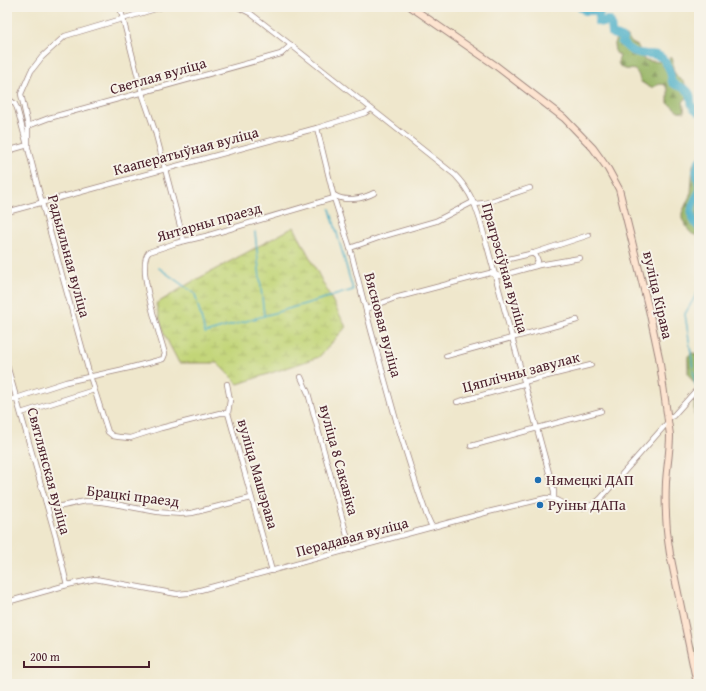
<svg xmlns="http://www.w3.org/2000/svg" width="706" height="691" viewBox="0 0 706 691" font-family="'Gentium Book Plus',serif">
	<defs>
		<pattern id="forest-firs" width="22" height="20" patternUnits="userSpaceOnUse"><rect width="22" height="20" fill="#99b668"/><path d="M5 1l3.5 6h-7zM16 11l3.5 6h-7z" fill="#7f9356"/></pattern>
		<pattern id="wetland-marsh" width="20" height="14" patternUnits="userSpaceOnUse"><rect width="20" height="14" fill="#c2d578"/><path d="M1 5h8M5 5V1M11 12h8M15 12V8" fill="none" stroke="#a8b668"/></pattern>
	</defs>
	<rect width="100%" height="100%" fill="#f7f3e8"/>
	<filter id="ink" filterUnits="userSpaceOnUse"><feTurbulence type="fractalNoise" baseFrequency=".025" numOctaves="2"/><feDisplacementMap in="SourceGraphic" scale="8" xChannelSelector="R" yChannelSelector="G"/><feConvolveMatrix kernelMatrix="1 2 1 2 8 2 1 2 1" color-interpolation-filters="sRGB"/></filter>
	<filter id="wash" filterUnits="userSpaceOnUse"><feTurbulence type="fractalNoise" baseFrequency=".012" numOctaves="4" result="noise"/><feDisplacementMap in="SourceGraphic" scale="16" xChannelSelector="R" yChannelSelector="G"/><feGaussianBlur stdDeviation="0.9" result="paint"/><feColorMatrix in="noise" values="0 0 0 0 0 0 0 0 0 0 0 0 0 0 0 0 0 1.4 0 .05"/><feComposite in="paint" operator="in"/></filter>
	<g filter="url(#wash)">
		<rect width="100%" height="100%" fill="#efe7cc"/>
		<g fill="url(#forest-firs)" stroke="#726a4a">
			<path d="M622,35L626,36L632,43L638,46L643,59L650,61L662,62L666,69L668,68L670,57L672,58C674,61 672,63 673,67C673,74 680,79 685,83C684,88 688,91 689,95L683,102L685,112L678,111L668,103V90L665,85C657,82 655,89 649,87C647,86 643,83 641,82L638,74L635,70C627,68 621,72 618,62L620,56L615,52L614,44L616,38Z"/>
			<path d="M699,156V236H698L692,234L689,231L682,219V213L691,193L693,165Z"/>
			<path d="M692,353L699,354V417L694,415V401L699,390L688,374V356Z"/>
			<path d="M693,648L699,649V679Z"/>
		</g>
		<path fill="url(#wetland-marsh)" stroke="#867a52" d="M294,227L346,327L319,357L238,384L217,363H179L164,334L156,304L190,283Z"/>
		<g fill="none" stroke-linecap="round" stroke-linejoin="round">
			<g stroke="#48aec7" stroke-width="1.5">
				<path d="M255,232L264,316"/>
				<path d="M159,268L195,294L205,333L353,290L330,209"/>
				<path d="M695,385L691,353L685,314L699,290"/>
			</g>
			<g stroke="#48aec7" stroke-width="8">
				<path d="M580,7L585,11H595L600,12L598,22L604,23L607,20H609L611,23L612,34L621,37L623,39L621,41L622,43C626,45 630,51 634,52C643,56 656,51 663,59C667,64 670,70 671,76C671,79 671,80 672,82C675,87 686,86 690,94C693,102 688,106 699,112"/>
				<path d="M699,161L696,171L699,185"/>
				<path d="M699,192C691,206 687,215 699,228"/>
			</g>
		</g>
	</g>
	<g filter="url(#ink)">
		<g fill="none" stroke-linecap="round" stroke-linejoin="round">
			<defs>
				<g id="street">
					<path d="M120,7L142,93L155,131L184,241"/>
					<path d="M162,7L65,36L42,57L31,71L21,94L28,126V148L42,203L90,376L108,432L113,436L119,437L130,438L161,428L220,413H228"/>
					<path d="M238,7L250,13L291,45L455,175C467,187 475,203 480,220L554,491V498"/>
					<path d="M7,98L15,104L17,108L27,145"/>
					<path d="M28,126L49,118L281,54L291,45"/>
					<path d="M317,128L334,198L350,248L371,330L396,420L417,487L427,516L432,527"/>
					<path d="M7,151L28,145"/>
					<path d="M334,195C344,202 363,199 374,193"/>
					<path d="M475,204L485,203L530,188"/>
					<path d="M7,212L317,128L365,113L371,109"/>
					<path d="M350,248L384,236L436,221L473,202"/>
					<path d="M532,253L536,256L538,261L535,266"/>
					<path d="M492,263L534,253L589,235"/>
					<path d="M366,309L395,298L490,273L500,276L539,265L580,258"/>
					<path d="M446,356L577,320"/>
					<path d="M7,365L56,538L67,585"/>
					<path d="M301,377L308,393L351,550"/>
					<path d="M227,384L230,400L228,413L272,571"/>
					<path d="M7,401L66,382L129,368L163,359L165,354C160,335 135,265 149,252L176,243L206,236L334,198"/>
					<path d="M457,402L523,384L527,381L591,365"/>
					<path d="M21,413L94,390"/>
					<path d="M667,418L673,416L699,387"/>
					<path d="M471,446L601,411"/>
					<path d="M46,502C58,512 74,501 88,501C123,502 157,517 192,513L251,498"/>
					<path d="M7,602L67,585L95,579L177,594L189,593L488,512L546,498C554,497 557,501 564,504C577,510 591,509 601,498L668,422"/>
				</g>
				<path id="secondary" d="M411,7L495,65L564,118L593,148L608,169L619,189L649,310L659,357L670,435C670,451 667,466 666,482C665,506 666,530 670,554L697,684"/>
			</defs>
			<use href="#street" stroke="#9c837c" stroke-width="6"/>
			<use href="#secondary" stroke="#9c837c" stroke-width="8"/>
			<use href="#street" stroke="#fff" stroke-width="4.5"/>
			<use href="#secondary" stroke="#fde4d0" stroke-width="6"/>
		</g>
	</g>
	<g fill="#1f6fb2" stroke="#f7f3e8" stroke-width="1.5">
		<circle cx="538" cy="480" r="4"/>
		<circle cx="540" cy="505" r="4"/>
	</g>
	<g text-anchor="middle" stroke-width="4" stroke-linejoin="round" paint-order="stroke">
		<g font-size="15" fill="#4a1f2b" stroke="#f7f3e8">
			<text transform="translate(158 76) rotate(-16)" y="5">Светлая вуліца</text>
			<text transform="translate(186 151) rotate(-15)" y="5">Кааператыўная вуліца</text>
			<text transform="translate(209 222) rotate(-16)" y="5">Янтарны праезд</text>
			<text transform="translate(69 256) rotate(75)" y="5">Радыяльная вуліца</text>
			<text transform="translate(505 268) rotate(74)" y="5">Прагрэсіўная вуліца</text>
			<text transform="translate(658 295) rotate(77)" y="5">вуліца Кірава</text>
			<text transform="translate(383 325) rotate(75)" y="5">Вясновая вуліца</text>
			<text transform="translate(521 372) rotate(-15)" y="5">Цяплічны завулак</text>
			<text transform="translate(339 460) rotate(75)" y="5">вуліца 8 Сакавіка</text>
			<text transform="translate(49 471) rotate(75)" y="5">Святлянская вуліца</text>
			<text transform="translate(258 474) rotate(74)" y="5">вуліца Машэрава</text>
			<text transform="translate(133 496) rotate(7)" y="5">Брацкі праезд</text>
			<text transform="translate(352 537) rotate(-15)" y="5">Перадавая вуліца</text>
		</g>
		<g font-size="15" fill="#4a1f2b" stroke="#f7f3e8" text-anchor="start">
			<text x="546" y="485">Нямецкі ДАП</text>
			<text x="548" y="510">Руіны ДАПа</text>
		</g>
	</g>
	<rect width="706" height="691" fill="none" stroke="#f7f3e8" stroke-width="24"/>
	<path d="M24 661v6h125v-6" fill="none" stroke="#4a1f2b" stroke-width="2"/>
	<text x="30" y="661" font-size="12" fill="#4a1f2b" stroke="#f7f3e8" stroke-width="3" paint-order="stroke">200 m</text>
</svg>
